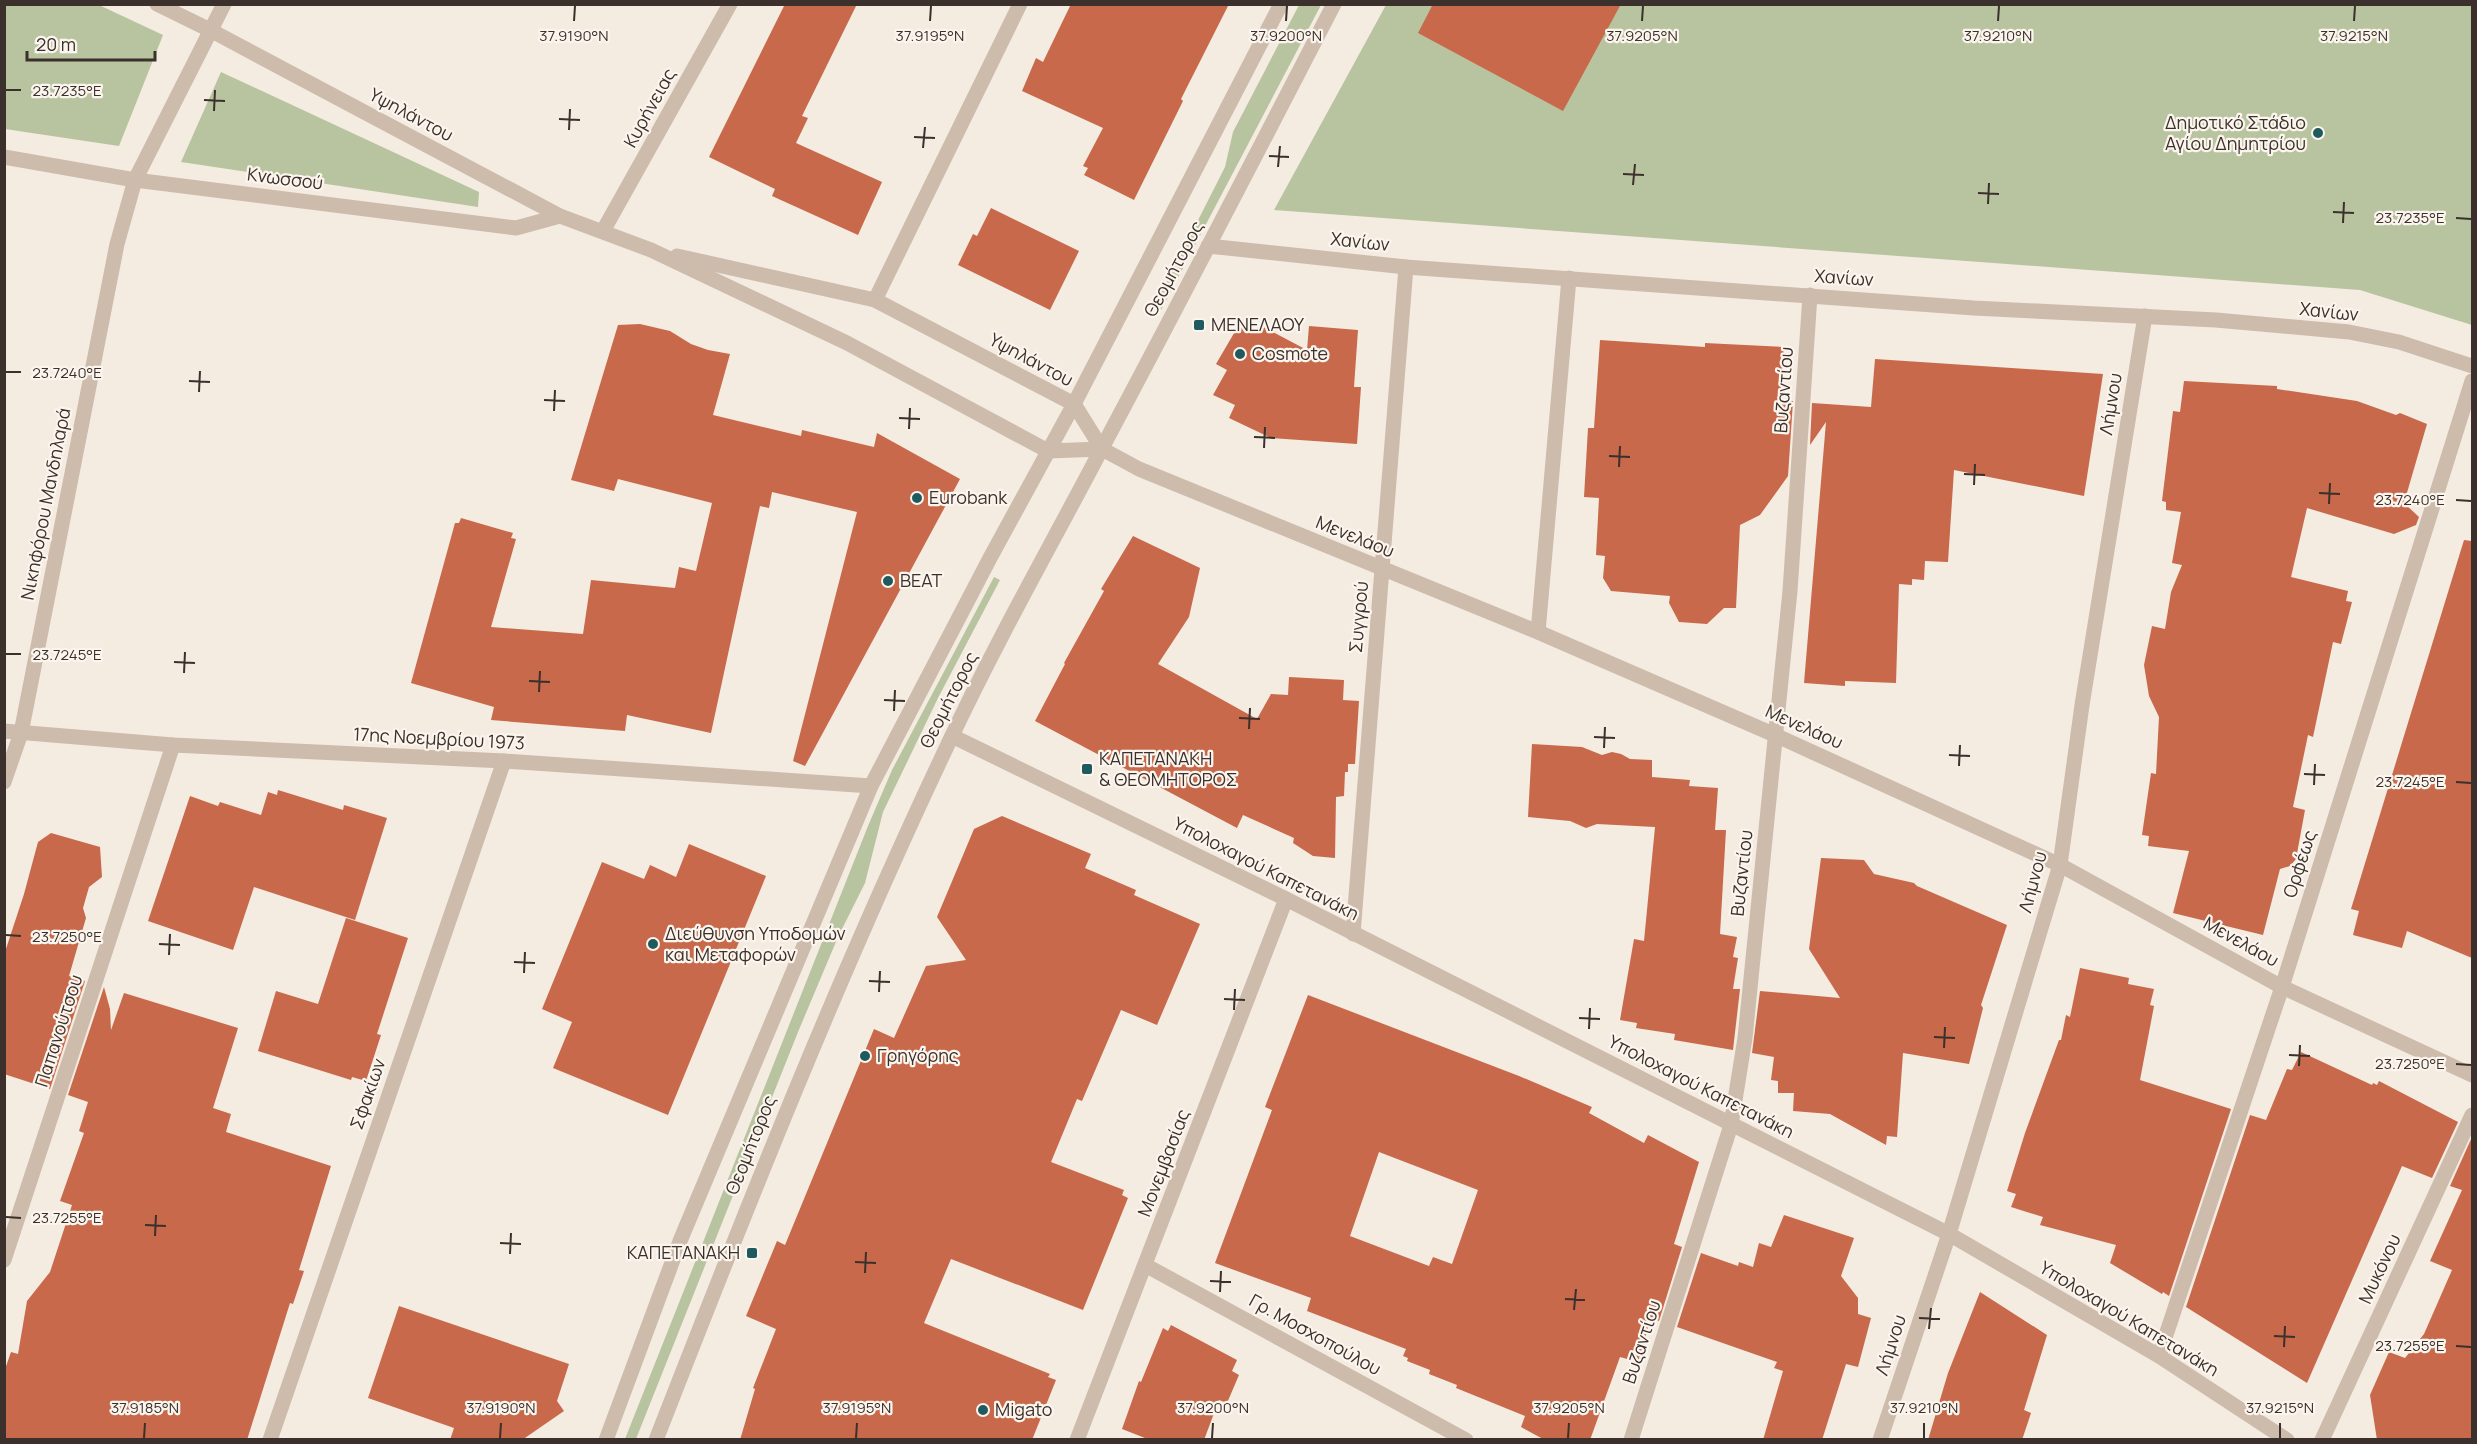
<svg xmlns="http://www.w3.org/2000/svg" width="2477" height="1444" viewBox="0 0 2477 1444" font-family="Manrope,sans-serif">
	<rect width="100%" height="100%" fill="#f4ebe1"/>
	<g fill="#b8c4a0">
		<path d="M4,5H99L163,35L119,146L5,129Z"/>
		<path d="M1299,5H1321L1161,310L1154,307L1225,167L1233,132Z"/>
		<path d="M1386,5H2472V325L2360,290L1274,210Z"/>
		<path d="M221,72L479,192L478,207L181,162Z"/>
		<path d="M994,577L1000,580L938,698L883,812L865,883L838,937L798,1032L636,1439H625L868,826L892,770Z"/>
	</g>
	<g fill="#c8694b" fill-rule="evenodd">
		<path d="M785,4H857L802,116L808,118L796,143L882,182L858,235L772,196L775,189L709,157Z"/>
		<path d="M1071,4H1229L1181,99L1183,101L1134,200L1084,175L1088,168L1083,166L1103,128L1022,91L1036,58L1043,62Z"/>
		<path d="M1433,4H1621L1563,111L1418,33Z"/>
		<path d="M991,208L1079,251L1050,310L958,265L973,234L977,236Z"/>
		<path d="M1252,321L1307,350L1309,326L1358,330L1354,387H1361L1357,444L1271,438L1229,418L1235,405L1213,395L1227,370L1216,364L1240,323L1249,328Z"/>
		<path d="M640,324L670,331L691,344L708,350L730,354L713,415L801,436L802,430L874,447L877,433L960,479L805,766L793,761L857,512L772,492L769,508L760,506L711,733L627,715L625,731L491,720L494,707L411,683L455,523H459L461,518L513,533L511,538L516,539L491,627L583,634L591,580L675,588L679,567L696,571L712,503L618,479L614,491L571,480L618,325Z"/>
		<path d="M1600,340L1705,347V343L1784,347L1781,391H1783V401H1793L1788,476L1760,515L1740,525L1736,608H1724L1707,624L1679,622L1669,603L1670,596L1611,591L1603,578L1605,556L1596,555L1599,498L1584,497L1588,428H1594Z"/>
		<path d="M1875,359L2103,374L2084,496L1954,470L1948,562L1925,561L1924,580L1912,579V585L1899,584L1896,683L1845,681V686L1804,683L1826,422L1810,445L1812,403L1871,407Z"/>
		<path d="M2184,381L2277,386V389L2357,401L2396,415L2400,413L2427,424L2404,503L2419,517L2416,525L2394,534L2307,508L2291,577L2348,591L2346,601L2352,602L2341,644L2333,642L2313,737L2308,735L2293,807L2305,810L2296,859L2290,866L2280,869L2263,935L2173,913L2189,851L2148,846L2149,836L2142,835L2151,773L2156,774L2159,717L2149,696L2144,665L2152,626L2165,629L2171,592L2182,565L2172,563L2181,512L2166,510V502L2162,501L2173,411L2180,412Z"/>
		<path d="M1133,536L1200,568L1189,617L1158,664L1257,719L1271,694L1288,695L1289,677L1344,680L1343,700L1359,701L1355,764H1348V772H1345L1344,796L1336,797L1335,858L1313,856L1293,843L1294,838L1243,815L1237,828L1035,721L1065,664L1064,663L1104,591L1101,589Z"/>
		<path d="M2464,540L2472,541V958L2407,931L2402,948L2353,935L2359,911L2351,909Z"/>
		<path d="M1532,744L1582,747L1602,755L1612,752L1621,754L1630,759L1652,760V777L1690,780L1689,786L1718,788L1715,830H1726L1720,934L1737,937L1733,957L1738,958L1733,989H1740L1733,1050L1674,1040L1675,1034L1636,1028L1637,1023L1620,1020L1634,939L1644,941L1655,827L1597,824L1586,828L1570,821L1528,817Z"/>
		<path d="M278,790L343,810L344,805L387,818L355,920L254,887L233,950L148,921L190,796L218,806L220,802L261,815L268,792L277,795Z"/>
		<path d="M1002,816L1091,854L1085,868L1136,890L1134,895L1200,924L1157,1025L1121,1010L1082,1101L1077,1099L1051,1162L1124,1190L1122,1195L1128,1198L1083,1310L951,1259L924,1323L1050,1374L1048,1377L1056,1380L1032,1440H740L755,1389L753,1388L776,1329L746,1316L777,1241L785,1245L874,1029L894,1038L926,966L966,960L937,917L974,829Z"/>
		<path d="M51,833L100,847L102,877L89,887L83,908L86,918L69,976L85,981L50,1089L4,1074V955L24,894L38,842Z"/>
		<path d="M689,844L766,876L668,1115L553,1068L572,1022L542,1009L602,862L644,879L650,865L676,877Z"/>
		<path d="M1821,858L1864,860L1874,874L1914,883L1917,886L2007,925L1981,1005L1983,1008L1969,1064L1903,1053L1897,1137L1887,1136L1886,1145L1830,1114L1793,1111L1794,1093H1778V1081L1771,1080L1774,1057L1752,1053L1760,991L1840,998L1809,949Z"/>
		<path d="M346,918L408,938L377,1034L381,1035L366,1081L352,1077L351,1080L258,1051L276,991L318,1004Z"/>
		<path d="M2080,968L2129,978L2128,984L2154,989L2150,1005L2154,1006L2140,1080L2231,1109L2169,1296L2163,1292L2162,1294L2110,1263L2116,1245L2040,1225L2043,1217L2011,1207L2016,1194L2007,1191L2025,1133L2059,1040H2061L2066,1015L2070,1017Z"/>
		<path d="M104,987L110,1009L111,1030L124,993L238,1028L213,1108L231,1114L226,1132L331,1166L299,1270L304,1271L293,1304L290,1303L247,1440H4V1372L11,1352L18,1354L27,1301L50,1272L72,1205L60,1201L84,1133L79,1131L88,1102L68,1095Z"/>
		<path d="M1308,995L1519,1076L1592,1107L1589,1113L1644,1143L1648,1135L1699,1162L1674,1244L1682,1247L1659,1321L1651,1318L1638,1362L1620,1357L1590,1440H1545L1521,1427L1525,1416L1456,1388L1457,1385L1429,1374L1430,1370L1407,1361L1408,1358L1403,1356L1406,1349L1307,1311L1311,1298L1215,1263L1272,1110L1265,1107ZM1379,1152L1478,1190L1452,1264L1433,1257L1429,1266L1350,1236Z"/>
		<path d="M2301,1052L2372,1085L2373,1083L2377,1085L2379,1081L2458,1122L2432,1178L2402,1166L2307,1383L2186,1307L2250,1115L2266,1120L2287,1069L2292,1070Z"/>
		<path d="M2472,1137V1440H2377L2370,1395L2389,1352L2405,1358L2424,1334L2452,1270L2430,1261L2462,1190L2450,1186Z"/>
		<path d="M1784,1215L1854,1238L1841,1276L1858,1298V1314L1871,1318L1858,1367L1846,1364L1822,1440H1763L1783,1371L1774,1368L1777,1362L1677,1327L1701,1253L1738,1266L1739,1262L1753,1267L1759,1243L1771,1247Z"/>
		<path d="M1980,1292L2047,1335L2024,1410L2031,1413L2022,1440H1928L1948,1373Z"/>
		<path d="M399,1306L569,1364L557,1401L564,1411L522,1440H450L454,1428L368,1398Z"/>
		<path d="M1171,1325L1237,1360L1232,1371L1239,1375L1227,1403L1219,1400L1204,1440H1150L1122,1429L1139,1381L1141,1382L1163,1328L1168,1331Z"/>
	</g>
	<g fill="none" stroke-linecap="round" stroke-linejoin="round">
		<path stroke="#cdbbac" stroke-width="15" d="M1538,632L1569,278"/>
		<g stroke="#cdbbac" stroke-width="15">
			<path d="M157,4L210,30L560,216L651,250L847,343L1048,451L1102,449L1139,469L1538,632L1775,735L2060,865L2282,987L2472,1075"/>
			<path d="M4,157L135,180L516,228L560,216"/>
			<path d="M603,231L730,4"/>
			<path d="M1208,246L1406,267L1974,308L2216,320L2349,332L2399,342L2472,366"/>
			<path d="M677,256L875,300L1074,404L1102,449"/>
			<path d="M875,300L1020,4"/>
			<path d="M4,731L173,745L504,761L871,786"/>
			<path d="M952,736L1286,899L1949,1234L2159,1356L2287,1440"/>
			<path d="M4,782L21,733L117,244L135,180L224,4"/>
			<path d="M1353,934L1406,267"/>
			<path d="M4,1260L173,745"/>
			<path d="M1145,1265L1466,1440"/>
			<path d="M2159,1356L2282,987L2472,381"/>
			<path d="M270,1440L504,761"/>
			<path d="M1077,1440L1286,899"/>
			<path d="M1631,1440L1731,1125L1745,1038L1790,591L1810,295"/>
			<path d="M1880,1440L1949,1234L2060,865L2082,705L2145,316"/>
			<path d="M2322,1440L2472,1115"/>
		</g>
		<g stroke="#cdbbac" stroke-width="15">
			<path d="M606,1440L680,1241L871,786L990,558L1074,404L1281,4"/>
			<path d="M656,1440C748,1204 841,969 950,740C996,642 1050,547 1101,450C1180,302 1257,153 1334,4"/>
		</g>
	</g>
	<path fill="none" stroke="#3b302b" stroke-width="2" d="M574,21L575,6M930,21L931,6M1286,21L1287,6M1642,21L1643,6M1998,21L1999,6M2354,21L2355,6M6,90H21M204,100L225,101M214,111L215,90M559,119L580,120M569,130L570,109M914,137L935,138M923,148L925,127M1269,156L1289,157M1278,167L1280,146M1623,174L1644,175M1633,185L1635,164M1978,193L1999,194M1988,204L1989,183M2333,212L2354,213M2456,218L2471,219M2343,223L2344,202M6,372H21M189,381L210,382M199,392L200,371M544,400L565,401M554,411L555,390M899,418L920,419M909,429L910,408M1254,437L1275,438M1264,448L1265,427M1609,456L1630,457M1619,467L1620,446M1964,474L1985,475M1974,485L1975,464M2319,493L2340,494M2456,500L2471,501M2329,504L2330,483M6,654H21M174,662L195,663M184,673L185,652M529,681L550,682M539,692L540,671M884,700L905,701M894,711L895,690M1239,718L1260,719M1249,729L1250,708M1594,737L1615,738M1604,748L1605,727M1949,755L1970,756M1959,766L1960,745M2304,774L2325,775M2456,782L2471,783M2314,785L2315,764M6,935L21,936M159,944L180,945M169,955L170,934M514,962L535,963M524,973L525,952M869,981L890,982M879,992L880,971M1224,999L1245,1000M1234,1010L1235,989M1579,1018L1600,1019M1589,1029L1590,1008M1934,1037L1955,1038M1944,1048L1945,1027M2289,1055L2310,1056M2456,1064L2471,1065M2299,1066L2300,1045M6,1217L21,1218M145,1225L166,1226M155,1236L156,1215M500,1243L521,1244M510,1254L511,1233M855,1262L876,1263M865,1273L866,1252M1210,1281L1231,1282M1220,1292L1221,1271M1565,1299L1585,1300M1574,1310L1576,1289M1919,1318L1940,1319M1929,1329L1931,1308M2274,1336L2295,1337M2456,1346L2471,1347M2284,1347L2285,1326M144,1438L145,1423M500,1438L501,1423M856,1438L857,1423M1212,1438L1213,1423M1568,1438L1569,1423M1924,1438V1423M2280,1438V1423"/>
	<g fill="#1f5a5e" stroke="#fbf5ee" stroke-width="2">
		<circle cx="2318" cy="133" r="6"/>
		<rect x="1193" y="319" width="12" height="12" rx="3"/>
		<circle cx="1240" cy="354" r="6"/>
		<circle cx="917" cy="498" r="6"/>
		<circle cx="888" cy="581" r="6"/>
		<rect x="1081" y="763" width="12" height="12" rx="3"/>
		<circle cx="653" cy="944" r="6"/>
		<circle cx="865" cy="1056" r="6"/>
		<rect x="746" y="1247" width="12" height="12" rx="3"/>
		<circle cx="983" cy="1410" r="6"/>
	</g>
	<g text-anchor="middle" stroke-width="4.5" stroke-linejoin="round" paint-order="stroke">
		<g font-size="18" fill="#3b302b" stroke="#fbf5ee">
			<text transform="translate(650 108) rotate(-61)" y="6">Κυρήνειας</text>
			<text transform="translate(411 115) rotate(28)" y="6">Υψηλάντου</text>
			<text transform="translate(285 179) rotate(7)" y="6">Κνωσσού</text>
			<text transform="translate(1360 242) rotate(6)" y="6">Χανίων</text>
			<text transform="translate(1174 269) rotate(-62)" y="6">Θεομήτορος</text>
			<text transform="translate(1844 278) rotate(4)" y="6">Χανίων</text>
			<text transform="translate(2329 312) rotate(6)" y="6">Χανίων</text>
			<text transform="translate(1031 360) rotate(28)" y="6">Υψηλάντου</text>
			<text transform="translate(1784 390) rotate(-86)" y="6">Βυζαντίου</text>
			<text transform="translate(2111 404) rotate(-81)" y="6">Λήμνου</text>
			<text transform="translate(46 504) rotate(-79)" y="6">Νικηφόρου Μανδηλαρά</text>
			<text transform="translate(1355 537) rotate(22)" y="6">Μενελάου</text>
			<text transform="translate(1359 617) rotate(-85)" y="6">Συγγρού</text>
			<text transform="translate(949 700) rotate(-63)" y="6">Θεομήτορος</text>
			<text transform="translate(1804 727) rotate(24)" y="6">Μενελάου</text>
			<text transform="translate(439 739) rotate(3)" y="6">17ης Νοεμβρίου 1973</text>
			<text transform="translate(2300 864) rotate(-72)" y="6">Ορφέως</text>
			<text transform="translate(1266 869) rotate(27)" y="6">Υπολοχαγού Καπετανάκη</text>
			<text transform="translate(1742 873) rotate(-84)" y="6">Βυζαντίου</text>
			<text transform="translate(2033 882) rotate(-75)" y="6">Λήμνου</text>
			<text transform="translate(2241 942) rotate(29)" y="6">Μενελάου</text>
			<text transform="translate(59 1031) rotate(-72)" y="6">Παπανούτσου</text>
			<text transform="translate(1701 1087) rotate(27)" y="6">Υπολοχαγού Καπετανάκη</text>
			<text transform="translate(368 1094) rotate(-71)" y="6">Σφακίων</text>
			<text transform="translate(751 1145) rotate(-68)" y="6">Θεομήτορος</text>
			<text transform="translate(1164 1163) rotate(-69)" y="6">Μονεμβασίας</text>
			<text transform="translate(2380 1269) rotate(-65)" y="6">Μυκόνου</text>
			<text transform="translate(2129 1319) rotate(31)" y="6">Υπολοχαγού Καπετανάκη</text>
			<text transform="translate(1315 1335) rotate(29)" y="6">Γρ. Μοσχοπούλου</text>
			<text transform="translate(1642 1342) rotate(-72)" y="6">Βυζαντίου</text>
			<text transform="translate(1891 1345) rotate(-72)" y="6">Λήμνου</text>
		</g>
		<g font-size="18" fill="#3b302b" stroke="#fbf5ee" text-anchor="start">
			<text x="2306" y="129" text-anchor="end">Δημοτικό Στάδιο<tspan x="2306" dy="21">Αγίου Δημητρίου</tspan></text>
			<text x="1211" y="331">ΜΕΝΕΛΑΟΥ</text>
			<text x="1252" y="360">Cosmote</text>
			<text x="929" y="504">Eurobank</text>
			<text x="900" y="587">ΒΕΑΤ</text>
			<text x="1099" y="765">ΚΑΠΕΤΑΝΑΚΗ<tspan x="1099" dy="21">&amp; ΘΕΟΜΗΤΟΡΟΣ</tspan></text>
			<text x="665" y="940">Διεύθυνση Υποδομών<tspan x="665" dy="21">και Μεταφορών</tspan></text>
			<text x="877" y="1062">Γρηγόρης</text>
			<text x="740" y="1259" text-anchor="end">ΚΑΠΕΤΑΝΑΚΗ</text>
			<text x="995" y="1416">Migato</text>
		</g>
	</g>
	<g font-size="15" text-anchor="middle" fill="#3b302b" stroke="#fbf5ee" stroke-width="4.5" stroke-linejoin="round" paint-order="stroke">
		<text x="574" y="41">37.9190°N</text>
		<text x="930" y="41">37.9195°N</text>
		<text x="1286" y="41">37.9200°N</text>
		<text x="1642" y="41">37.9205°N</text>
		<text x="1998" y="41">37.9210°N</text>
		<text x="2354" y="41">37.9215°N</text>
		<text x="67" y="96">23.7235°E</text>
		<text x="2410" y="223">23.7235°E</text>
		<text x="67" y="378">23.7240°E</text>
		<text x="2410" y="505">23.7240°E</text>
		<text x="67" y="660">23.7245°E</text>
		<text x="2410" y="787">23.7245°E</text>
		<text x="67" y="942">23.7250°E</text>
		<text x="2410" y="1069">23.7250°E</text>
		<text x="67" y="1223">23.7255°E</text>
		<text x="2410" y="1351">23.7255°E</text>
		<text x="145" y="1413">37.9185°N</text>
		<text x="501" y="1413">37.9190°N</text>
		<text x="857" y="1413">37.9195°N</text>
		<text x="1213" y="1413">37.9200°N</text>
		<text x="1569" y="1413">37.9205°N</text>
		<text x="1924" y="1413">37.9210°N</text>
		<text x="2280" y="1413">37.9215°N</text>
	</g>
	<rect width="2477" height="1444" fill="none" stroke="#3b302b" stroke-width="12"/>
	<path d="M27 51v9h128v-9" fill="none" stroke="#3b302b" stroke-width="3"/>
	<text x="36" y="51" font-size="18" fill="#3b302b" stroke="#fbf5ee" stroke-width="4.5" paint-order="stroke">20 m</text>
</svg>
